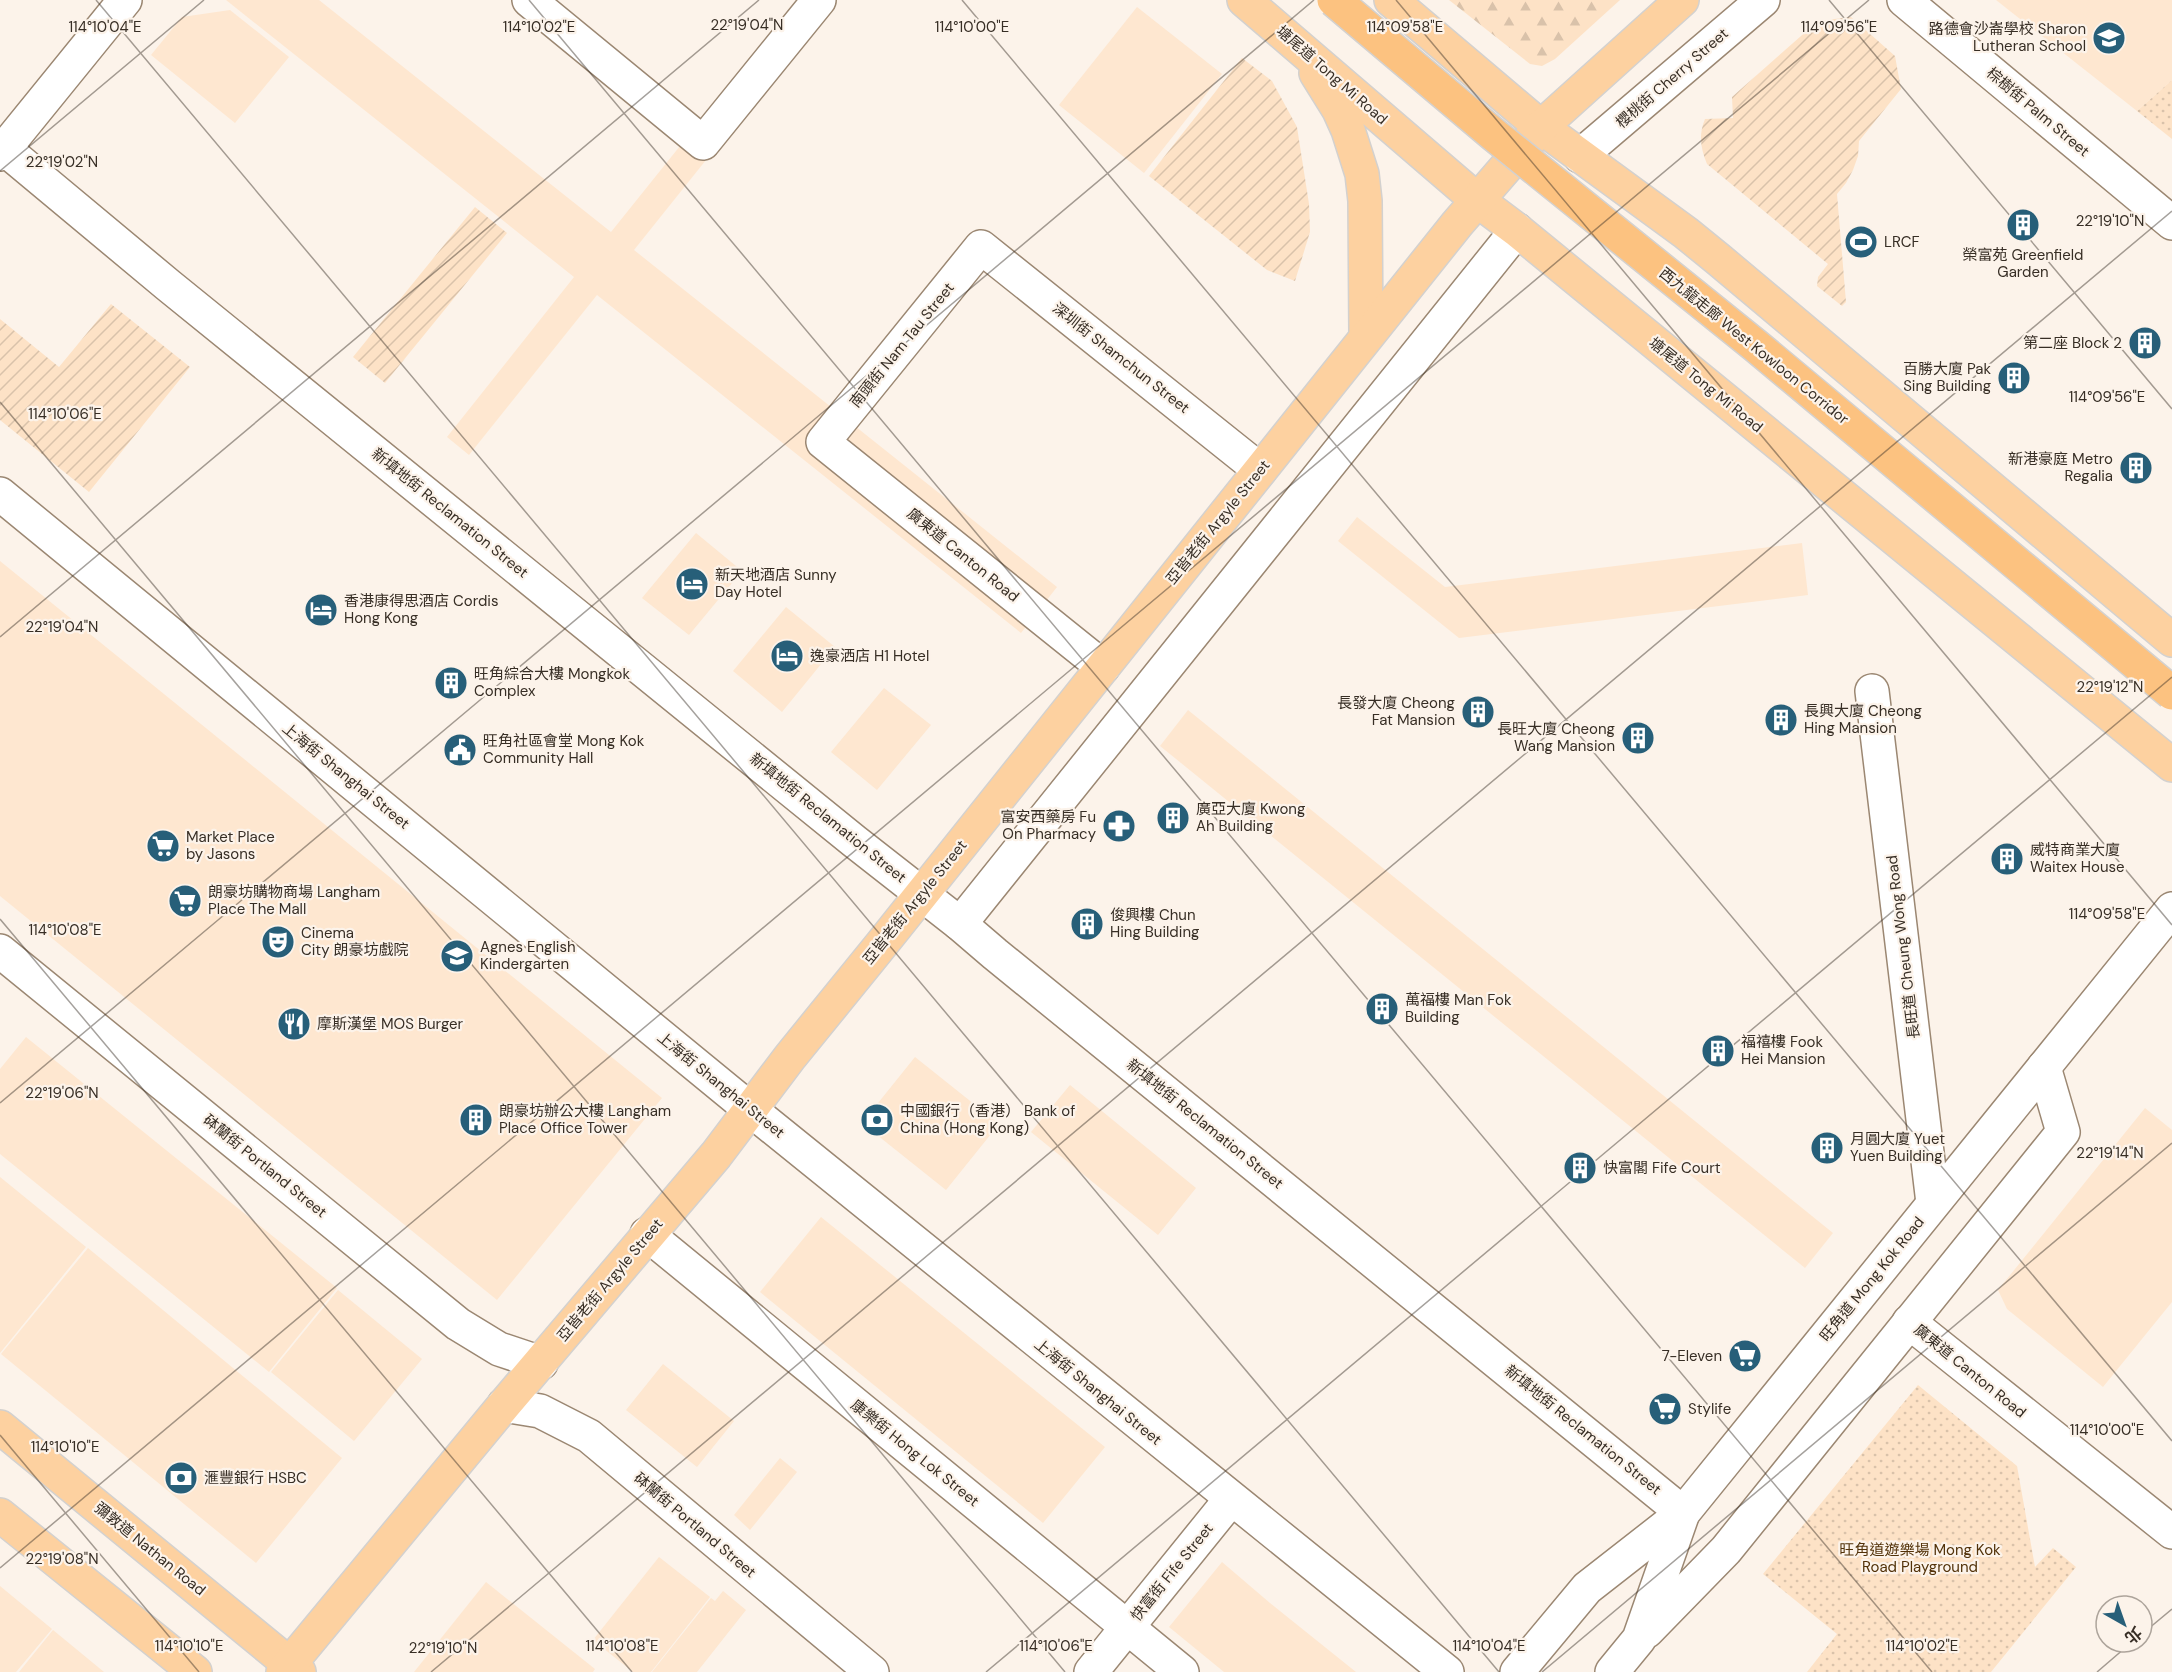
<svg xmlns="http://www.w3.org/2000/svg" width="2172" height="1672" viewBox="0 0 2172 1672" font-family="'DM Sans','Noto Sans TC',sans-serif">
	<defs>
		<pattern id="grass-dots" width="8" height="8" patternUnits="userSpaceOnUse" patternTransform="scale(1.5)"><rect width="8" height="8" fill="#fde2c6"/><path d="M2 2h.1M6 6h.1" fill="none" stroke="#d9c2aa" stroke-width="1.8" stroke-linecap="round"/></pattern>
		<pattern id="forest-firs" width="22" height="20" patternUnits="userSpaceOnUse" patternTransform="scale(1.5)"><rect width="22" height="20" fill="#fde2c6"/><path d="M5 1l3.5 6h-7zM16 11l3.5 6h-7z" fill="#d9c2aa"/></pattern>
		<pattern id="garden-furrows" width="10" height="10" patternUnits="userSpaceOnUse" patternTransform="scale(1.5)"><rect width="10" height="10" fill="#fde2c6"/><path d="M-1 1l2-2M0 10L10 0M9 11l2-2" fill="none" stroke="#d9c2aa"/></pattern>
	</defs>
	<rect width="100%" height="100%" fill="#fcf3ea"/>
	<g fill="#fee7d0">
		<path d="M226,0H319L611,232L797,0H834L634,250L1057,587L1021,633L597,295L469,455L447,437L574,277Z"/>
		<path d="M1996,0H2172V80L2137,111Z"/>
		<path d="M1137,7L1222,74L1144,173L1059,105Z"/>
		<path d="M230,10L289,57L235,123L151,55L182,17Z"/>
		<path d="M1357,517L1445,587L1802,543L1808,595L1459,638L1338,541Z"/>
		<path d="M696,533L742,571L689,635L642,598Z"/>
		<path d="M0,561L662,1098L497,1300L0,896Z"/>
		<path d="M786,607L835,647L782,712L733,671Z"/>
		<path d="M884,688L931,725L877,790L831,752Z"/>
		<path d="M1188,710L1833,1233L1805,1268L1160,746Z"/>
		<path d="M26,1037L337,1288L269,1372L0,1154V1069Z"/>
		<path d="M915,1057L999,1124L946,1190L862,1123Z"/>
		<path d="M1070,1085L1196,1188L1158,1235L1031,1132Z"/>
		<path d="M2145,1108L2172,1130V1302L2103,1387L2007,1309L1998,1290Z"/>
		<path d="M0,1177L86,1247L0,1353Z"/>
		<path d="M821,1217L1105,1447L1043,1523L760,1292Z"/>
		<path d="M88,1248L342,1458L256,1563L1,1354Z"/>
		<path d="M338,1290L422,1359L354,1441L271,1372Z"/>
		<path d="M663,1364L734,1421L697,1467L626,1410Z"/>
		<path d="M780,1458L797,1472L750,1530L734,1515Z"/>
		<path d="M659,1557L710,1597L651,1672H633L593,1640Z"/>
		<path d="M1222,1562L1270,1603L1356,1672H1224L1169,1627Z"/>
		<path d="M486,1582L595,1669L593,1672H414Z"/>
		<path d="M0,1586L52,1629L16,1672H0Z"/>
		<path d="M723,1591L746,1610L697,1672H652L711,1598L715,1601Z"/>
		<path d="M53,1630L104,1672H19Z"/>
	</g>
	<g fill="url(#grass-dots)">
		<path d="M2172,80V139L2137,111Z"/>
		<path d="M1918,1385L2017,1466L2035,1567L2053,1548L2076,1567L1991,1672H1807L1837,1634L1763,1574Z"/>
	</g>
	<path fill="url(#forest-firs)" d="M1449,0H1620L1555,59L1542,66L1530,64Z"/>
	<g fill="url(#garden-furrows)">
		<path d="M1851,17L1895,56L1901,89L1859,141L1858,156L1853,170L1846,183L1837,194L1846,302L1842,306L1817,286L1818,277L1828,264L1707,164C1701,149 1698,136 1705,119L1733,118L1732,97L1818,21Z"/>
		<path d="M1242,58L1272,81L1297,127L1309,204L1310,232L1295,281L1267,270L1149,176Z"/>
		<path d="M475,207L507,233L385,383L353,357Z"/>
		<path d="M111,304L190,367L89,492L0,420V319L59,367Z"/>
	</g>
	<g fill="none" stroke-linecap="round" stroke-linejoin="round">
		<defs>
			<g id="minor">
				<path d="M529,0L703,143L819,0"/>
				<path d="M1103,667L823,442L981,247L1260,470"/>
				<path d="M1872,691L1933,1203"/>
				<path d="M0,951L458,1324L499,1349L541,1363"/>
				<path d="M647,1234L1182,1672"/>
				<path d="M1909,1322L2172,1532"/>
				<path d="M504,1405L540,1411L589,1436L872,1672"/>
				<path d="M1091,1672L1231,1499"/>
			</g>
			<g id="tertiary">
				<path d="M1904,0L2172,223"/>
				<path d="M0,154L125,0"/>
				<path d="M960,924L1517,230"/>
			</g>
			<g id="secondary">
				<path d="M0,145L168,285L854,841L960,924L995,954L1683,1513"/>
				<path d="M1580,156L1763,0"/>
				<path d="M0,494L751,1110L1447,1672"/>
				<path d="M1647,1631L1726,1550L2063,1132L2044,1067"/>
				<path d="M1517,1672L1587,1588L1683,1513"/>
				<path d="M1612,1672L1639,1639L1683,1513L2172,909"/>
			</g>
			<g id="primary">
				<path d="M1244,0L1477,200L1517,230L2172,765"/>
				<path d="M1391,0L1541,127L1686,233L1718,259L2172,640"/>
				<path d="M1316,73L1339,110L1348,130L1362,174L1365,201L1366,336"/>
				<path d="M0,1427L299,1672"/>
				<path d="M0,1515L195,1672"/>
				<path d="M283,1672L504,1405L716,1155L790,1057L881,945L1457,224L1541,127L1682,0"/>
			</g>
		</defs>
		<use href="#minor" stroke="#9b8772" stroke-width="36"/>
		<use href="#tertiary" stroke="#9b8772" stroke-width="36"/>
		<use href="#secondary" stroke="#9b8772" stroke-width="36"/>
		<use href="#primary" stroke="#d3d1cf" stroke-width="36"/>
		<use href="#minor" stroke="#fff" stroke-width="33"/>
		<use href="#tertiary" stroke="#fff" stroke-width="33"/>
		<use href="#secondary" stroke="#fff" stroke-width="33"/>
		<use href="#primary" stroke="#fdd1a0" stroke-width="33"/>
		<defs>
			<path id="trunk-bridge" d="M1334,0L1493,134L1756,346L2172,693"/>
		</defs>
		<use href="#trunk-bridge" stroke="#d3d1cf" stroke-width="36" stroke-linecap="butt"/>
		<use href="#trunk-bridge" stroke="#fcc280" stroke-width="33"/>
	</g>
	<path fill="none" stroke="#372e25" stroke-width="1.5" stroke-opacity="0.45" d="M96,0L1499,1672M529,0L1932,1672M962,0L2172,1441M1396,0L2172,925M1829,0L2172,409M0,171L204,0M0,402L1065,1672M0,637L759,0M0,919L632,1672M0,1103L1314,0M0,1435L199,1672M0,1568L1869,0M2142,1634L2172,1609M431,1672L2172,211M986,1672L2172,677M1542,1672L2172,1143M2097,1672L2132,1642"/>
	<defs>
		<symbol id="school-disc" viewBox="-11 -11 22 22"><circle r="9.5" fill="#275f79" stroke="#fcf3ea"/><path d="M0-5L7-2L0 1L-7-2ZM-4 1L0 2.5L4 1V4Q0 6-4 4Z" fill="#fff"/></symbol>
		<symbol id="building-disc" viewBox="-11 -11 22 22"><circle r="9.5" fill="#275f79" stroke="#fcf3ea"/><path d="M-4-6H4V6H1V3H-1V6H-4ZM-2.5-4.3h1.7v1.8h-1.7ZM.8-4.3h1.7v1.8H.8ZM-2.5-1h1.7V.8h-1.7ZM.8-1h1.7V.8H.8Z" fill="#fff"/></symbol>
		<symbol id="stadium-disc" viewBox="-11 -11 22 22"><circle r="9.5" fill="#275f79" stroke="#fcf3ea"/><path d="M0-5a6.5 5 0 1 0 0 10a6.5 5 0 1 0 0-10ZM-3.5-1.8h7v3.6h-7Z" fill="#fff"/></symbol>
		<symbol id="hotel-disc" viewBox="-11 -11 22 22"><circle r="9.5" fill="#275f79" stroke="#fcf3ea"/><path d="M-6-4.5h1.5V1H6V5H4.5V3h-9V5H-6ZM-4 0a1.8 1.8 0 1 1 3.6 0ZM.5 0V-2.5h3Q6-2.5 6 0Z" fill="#fff"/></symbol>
		<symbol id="civic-disc" viewBox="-11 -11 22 22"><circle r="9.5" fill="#275f79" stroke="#fcf3ea"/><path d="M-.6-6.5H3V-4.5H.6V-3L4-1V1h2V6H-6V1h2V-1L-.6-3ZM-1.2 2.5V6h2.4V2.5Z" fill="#fff"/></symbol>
		<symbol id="pharmacy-disc" viewBox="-11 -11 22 22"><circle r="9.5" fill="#275f79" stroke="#fcf3ea"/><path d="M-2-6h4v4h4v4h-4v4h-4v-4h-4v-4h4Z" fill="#fff"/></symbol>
		<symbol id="supermarket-disc" viewBox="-11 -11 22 22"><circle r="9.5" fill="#275f79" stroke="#fcf3ea"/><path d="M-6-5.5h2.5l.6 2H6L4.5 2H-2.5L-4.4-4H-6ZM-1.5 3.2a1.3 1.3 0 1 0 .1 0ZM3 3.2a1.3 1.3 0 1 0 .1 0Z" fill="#fff"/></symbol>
		<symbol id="theatre-disc" viewBox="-11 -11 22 22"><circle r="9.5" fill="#275f79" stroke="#fcf3ea"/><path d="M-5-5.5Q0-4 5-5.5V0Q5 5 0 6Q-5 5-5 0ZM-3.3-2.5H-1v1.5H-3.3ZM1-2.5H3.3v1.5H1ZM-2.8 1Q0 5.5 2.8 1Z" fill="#fff"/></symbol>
		<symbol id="restaurant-disc" viewBox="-11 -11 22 22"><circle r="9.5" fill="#275f79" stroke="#fcf3ea"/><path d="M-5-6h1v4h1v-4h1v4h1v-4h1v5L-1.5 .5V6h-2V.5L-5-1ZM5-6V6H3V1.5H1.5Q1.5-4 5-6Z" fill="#fff"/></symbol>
		<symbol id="bank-disc" viewBox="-11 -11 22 22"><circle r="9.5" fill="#275f79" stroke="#fcf3ea"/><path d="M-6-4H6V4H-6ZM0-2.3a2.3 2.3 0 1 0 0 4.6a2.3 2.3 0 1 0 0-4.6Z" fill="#fff"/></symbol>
	</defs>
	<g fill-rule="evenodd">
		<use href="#school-disc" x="2090" y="19" width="38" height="38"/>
		<use href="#building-disc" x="2004" y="206" width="38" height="38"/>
		<use href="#stadium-disc" x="1842" y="223" width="38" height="38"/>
		<use href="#building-disc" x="2126" y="324" width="38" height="38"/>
		<use href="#building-disc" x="1995" y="359" width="38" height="38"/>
		<use href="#building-disc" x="2117" y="449" width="38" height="38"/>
		<use href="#hotel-disc" x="673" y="565" width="38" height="38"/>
		<use href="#hotel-disc" x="302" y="591" width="38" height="38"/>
		<use href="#hotel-disc" x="768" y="637" width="38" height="38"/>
		<use href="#building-disc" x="432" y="664" width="38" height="38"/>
		<use href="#building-disc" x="1459" y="693" width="38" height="38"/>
		<use href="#building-disc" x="1762" y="701" width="38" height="38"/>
		<use href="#building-disc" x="1619" y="719" width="38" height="38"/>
		<use href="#civic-disc" x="441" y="731" width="38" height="38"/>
		<use href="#building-disc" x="1154" y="799" width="38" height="38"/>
		<use href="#pharmacy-disc" x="1100" y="807" width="38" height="38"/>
		<use href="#supermarket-disc" x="144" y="827" width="38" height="38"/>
		<use href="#building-disc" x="1988" y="840" width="38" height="38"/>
		<use href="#supermarket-disc" x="166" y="882" width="38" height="38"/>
		<use href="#building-disc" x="1068" y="905" width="38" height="38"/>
		<use href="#theatre-disc" x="259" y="923" width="38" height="38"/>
		<use href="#school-disc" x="438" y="937" width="38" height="38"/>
		<use href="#building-disc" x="1363" y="990" width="38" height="38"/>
		<use href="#restaurant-disc" x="275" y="1005" width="38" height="38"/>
		<use href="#building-disc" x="1699" y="1032" width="38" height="38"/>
		<use href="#building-disc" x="457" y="1101" width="38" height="38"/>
		<use href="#bank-disc" x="858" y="1101" width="38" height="38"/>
		<use href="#building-disc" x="1808" y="1129" width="38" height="38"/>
		<use href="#building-disc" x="1561" y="1149" width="38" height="38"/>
		<use href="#supermarket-disc" x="1726" y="1337" width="38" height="38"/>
		<use href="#supermarket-disc" x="1646" y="1390" width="38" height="38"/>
		<use href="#bank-disc" x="162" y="1459" width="38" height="38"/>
	</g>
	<g text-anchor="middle" stroke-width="4.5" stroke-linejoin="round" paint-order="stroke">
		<g font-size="15" fill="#372e25" stroke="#fcf3ea" text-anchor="start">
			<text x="2086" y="34" text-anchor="end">路德會沙崙學校 Sharon<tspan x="2086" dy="17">Lutheran School</tspan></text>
			<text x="1884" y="247">LRCF</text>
			<text x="2023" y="260" text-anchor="middle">榮富苑 Greenfield<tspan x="2023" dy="17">Garden</tspan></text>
			<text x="2122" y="348" text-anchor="end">第二座 Block 2</text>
			<text x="1991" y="374" text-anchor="end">百勝大廈 Pak<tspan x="1991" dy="17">Sing Building</tspan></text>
			<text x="2113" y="464" text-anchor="end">新港豪庭 Metro<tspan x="2113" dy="17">Regalia</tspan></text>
			<text x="715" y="580">新天地酒店 Sunny<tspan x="715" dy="17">Day Hotel</tspan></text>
			<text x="344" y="606">香港康得思酒店 Cordis<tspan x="344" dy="17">Hong Kong</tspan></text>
			<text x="810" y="661">逸豪洒店 H1 Hotel</text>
			<text x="474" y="679">旺角綜合大樓 Mongkok<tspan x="474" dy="17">Complex</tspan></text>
			<text x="1455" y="708" text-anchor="end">長發大廈 Cheong<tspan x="1455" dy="17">Fat Mansion</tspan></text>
			<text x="1804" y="716">長興大廈 Cheong<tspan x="1804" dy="17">Hing Mansion</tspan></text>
			<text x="1615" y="734" text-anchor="end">長旺大廈 Cheong<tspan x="1615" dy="17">Wang Mansion</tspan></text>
			<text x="483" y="746">旺角社區會堂 Mong Kok<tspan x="483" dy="17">Community Hall</tspan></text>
			<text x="1196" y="814">廣亞大廈 Kwong<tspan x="1196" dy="17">Ah Building</tspan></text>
			<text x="1096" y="822" text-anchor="end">富安西藥房 Fu<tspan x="1096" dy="17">On Pharmacy</tspan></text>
			<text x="186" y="842">Market Place<tspan x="186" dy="17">by Jasons</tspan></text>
			<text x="2030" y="855">威特商業大廈<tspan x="2030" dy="17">Waitex House</tspan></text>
			<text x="208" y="897">朗豪坊購物商場 Langham<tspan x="208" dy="17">Place The Mall</tspan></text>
			<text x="1110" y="920">俊興樓 Chun<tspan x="1110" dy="17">Hing Building</tspan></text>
			<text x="301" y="938">Cinema<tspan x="301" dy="17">City 朗豪坊戲院</tspan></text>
			<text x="480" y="952">Agnes English<tspan x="480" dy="17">Kindergarten</tspan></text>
			<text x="1405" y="1005">萬福樓 Man Fok<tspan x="1405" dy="17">Building</tspan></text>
			<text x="317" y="1029">摩斯漢堡 MOS Burger</text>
			<text x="1741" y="1047">福禧樓 Fook<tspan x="1741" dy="17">Hei Mansion</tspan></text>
			<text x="499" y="1116">朗豪坊辦公大樓 Langham<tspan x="499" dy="17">Place Office Tower</tspan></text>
			<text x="900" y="1116">中國銀行（香港） Bank of<tspan x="900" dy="17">China (Hong Kong)</tspan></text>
			<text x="1850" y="1144">月圓大廈 Yuet<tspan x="1850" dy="17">Yuen Building</tspan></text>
			<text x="1603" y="1173">快富閣 Fife Court</text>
			<text x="1722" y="1361" text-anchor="end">7-Eleven</text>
			<text x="1688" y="1414">Stylife</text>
			<text x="204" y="1483">滙豐銀行 HSBC</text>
		</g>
		<g font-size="15" fill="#372e25" stroke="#fcf3ea">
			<text transform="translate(1332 75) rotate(41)" y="5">塘尾道 Tong Mi Road</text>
			<text transform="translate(1672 78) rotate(-41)" y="5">櫻桃街 Cherry Street</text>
			<text transform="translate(2038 112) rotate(40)" y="5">棕樹街 Palm Street</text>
			<text transform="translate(902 345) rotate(-51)" y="5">南頭街 Nam Tau Street</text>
			<text transform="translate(1754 346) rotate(39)" y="5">西九龍走廊 West Kowloon Corridor</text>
			<text transform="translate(1121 358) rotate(38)" y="5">深圳街 Shamchun Street</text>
			<text transform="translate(1706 385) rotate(39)" y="5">塘尾道 Tong Mi Road</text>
			<text transform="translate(450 513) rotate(39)" y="5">新填地街 Reclamation Street</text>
			<text transform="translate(1218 522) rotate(-51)" y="5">亞皆老街 Argyle Street</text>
			<text transform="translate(963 555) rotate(39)" y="5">廣東道 Canton Road</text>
			<text transform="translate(346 776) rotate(39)" y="5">上海街 Shanghai Street</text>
			<text transform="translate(828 818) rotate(39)" y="5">新填地街 Reclamation Street</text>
			<text transform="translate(915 902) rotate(-51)" y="5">亞皆老街 Argyle Street</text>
			<text transform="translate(1903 947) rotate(-97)" y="5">長旺道 Cheung Wong Road</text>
			<text transform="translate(721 1085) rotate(39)" y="5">上海街 Shanghai Street</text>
			<text transform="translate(1205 1124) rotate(39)" y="5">新填地街 Reclamation Street</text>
			<text transform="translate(265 1166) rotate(39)" y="5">砵蘭街 Portland Street</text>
			<text transform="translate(1872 1279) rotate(-51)" y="5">旺角道 Mong Kok Road</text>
			<text transform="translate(610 1280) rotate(-50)" y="5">亞皆老街 Argyle Street</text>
			<text transform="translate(1970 1371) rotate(39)" y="5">廣東道 Canton Road</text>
			<text transform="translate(1098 1392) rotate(39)" y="5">上海街 Shanghai Street</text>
			<text transform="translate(1583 1430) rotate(39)" y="5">新填地街 Reclamation Street</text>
			<text transform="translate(915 1453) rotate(39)" y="5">康樂街 Hong Lok Street</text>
			<text transform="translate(695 1525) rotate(40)" y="5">砵蘭街 Portland Street</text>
			<text transform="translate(150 1549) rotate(39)" y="5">彌敦道 Nathan Road</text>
			<text transform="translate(1172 1572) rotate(-51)" y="5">快富街 Fife Street</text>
		</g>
		<g font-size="15" fill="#523209" stroke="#fcf3ea">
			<text x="1920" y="1555">旺角道遊樂場 Mong Kok<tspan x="1920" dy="17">Road Playground</tspan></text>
		</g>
	</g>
	<g font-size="15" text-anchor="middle" fill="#372e25" stroke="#fcf3ea" stroke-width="4.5" stroke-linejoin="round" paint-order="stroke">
		<text x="747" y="30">22°19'04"N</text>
		<text x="1405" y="32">114°09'58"E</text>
		<text x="1839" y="32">114°09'56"E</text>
		<text x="105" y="32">114°10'04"E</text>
		<text x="539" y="32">114°10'02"E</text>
		<text x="972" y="32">114°10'00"E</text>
		<text x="62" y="167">22°19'02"N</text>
		<text x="2110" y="226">22°19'10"N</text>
		<text x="2107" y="402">114°09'56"E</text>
		<text x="65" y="419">114°10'06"E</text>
		<text x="62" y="632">22°19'04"N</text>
		<text x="2110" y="692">22°19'12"N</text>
		<text x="2107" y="919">114°09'58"E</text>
		<text x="65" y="935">114°10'08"E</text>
		<text x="62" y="1098">22°19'06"N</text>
		<text x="2110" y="1158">22°19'14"N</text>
		<text x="2107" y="1435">114°10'00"E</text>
		<text x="65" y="1452">114°10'10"E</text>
		<text x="62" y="1564">22°19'08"N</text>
		<text x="189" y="1651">114°10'10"E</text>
		<text x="622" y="1651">114°10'08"E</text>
		<text x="1056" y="1651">114°10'06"E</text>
		<text x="1489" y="1651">114°10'04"E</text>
		<text x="1922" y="1651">114°10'02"E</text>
		<text x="443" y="1653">22°19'10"N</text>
	</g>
	<g transform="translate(2124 1624) rotate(140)"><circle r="28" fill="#fcf3ea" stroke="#ada49b" stroke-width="1.5"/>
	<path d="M0-4.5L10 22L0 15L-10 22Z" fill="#275f79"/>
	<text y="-9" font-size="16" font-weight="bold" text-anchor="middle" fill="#372e25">北</text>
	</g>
</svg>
